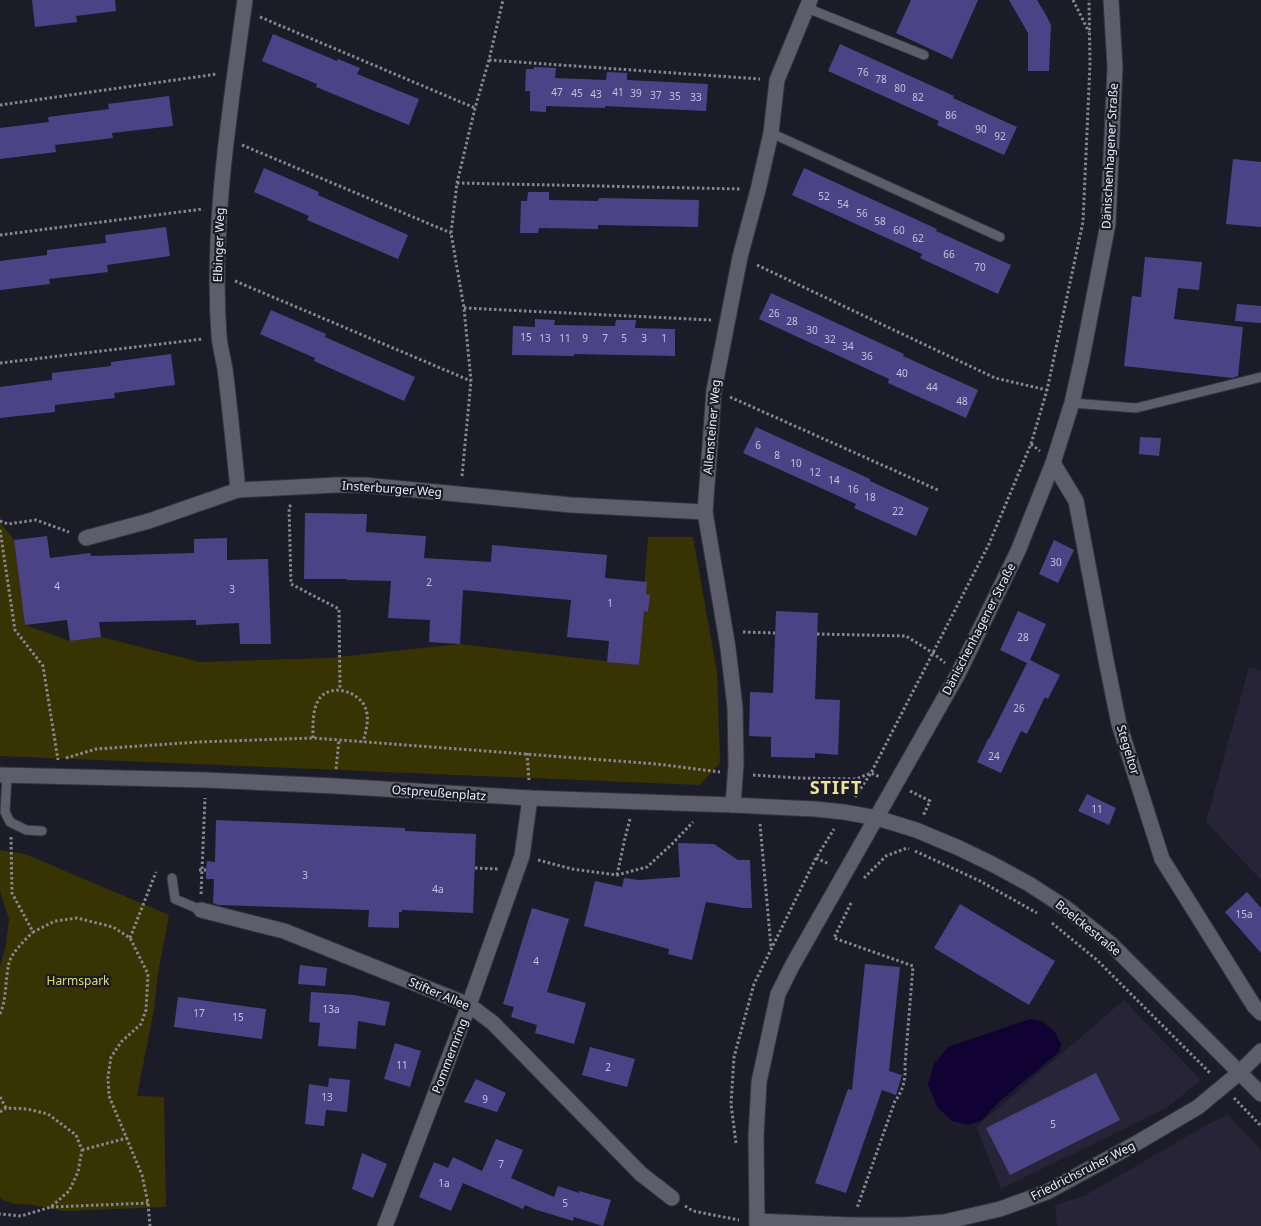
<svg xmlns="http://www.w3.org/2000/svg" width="1261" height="1226" viewBox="0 0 1261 1226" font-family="'Noto Sans',sans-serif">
	<rect width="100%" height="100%" fill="#1c1b28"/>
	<g fill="#262436">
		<path d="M1249,667L1261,671V880L1206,822Z"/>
		<path d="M1124,1000L1201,1080L1168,1107L1001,1189L976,1127Z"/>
		<path d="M1228,1115L1261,1150V1226H1057L1055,1205L1086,1195L1208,1124Z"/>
	</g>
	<g fill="#383303">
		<path d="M0,522L14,540L25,625L70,641L101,637L200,662L328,658L460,644L638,665L648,537H693L717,672L720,763L700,785L0,756Z"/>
		<path d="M0,850L25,854L169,915L158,973L154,1009L137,1096L164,1097L166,1207L64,1211L33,1205L14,1204L3,1200L0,1197V967L6,944L9,919L0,891Z"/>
	</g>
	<path fill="#100232" d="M1030,1019L1042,1021L1055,1032L1061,1044L1059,1052L1000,1101L982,1120L968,1125L952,1121L937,1107L928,1084L934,1064L948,1047Z"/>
	<g fill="#4c4387">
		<path d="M32,0H115L116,11L76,16L77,22L35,27Z"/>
		<path d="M911,0H978L952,59L896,33Z"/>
		<path d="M1009,0H1037L1046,15L1051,25L1049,71H1028V33Z"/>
		<path d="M273,34L337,61L338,59L360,68L357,74L419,99L409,125L316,87L317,84L262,61Z"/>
		<path d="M840,44L954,96L953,98L1017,127L1004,155L937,125L939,121L828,71Z"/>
		<path d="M534,67L556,68L555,78L606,80L607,72L627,73V80L708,84L706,111L605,106V108L546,106V112L530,111V91H525L526,69H534Z"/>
		<path d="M169,96L173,126L112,133L113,138L55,145L56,152L0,159V128L49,122L48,117L109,109L108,104Z"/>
		<path d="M1233,159L1261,162V227L1226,224Z"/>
		<path d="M264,168L319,192L318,195L408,235L398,259L307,220L309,216L254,192Z"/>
		<path d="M804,168L937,229L936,231L1011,265L998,294L920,258L922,254L792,195Z"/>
		<path d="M528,192H549V200L598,201L599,198L699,200L698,227L598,225V229L539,228L538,233H520L521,201H527Z"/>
		<path d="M166,227L170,256L107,265L108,272L49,279L50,284L0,290V261L47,255V250L106,243L105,235Z"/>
		<path d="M1145,257L1202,262L1199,290L1178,288L1174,319L1243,327L1238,376L1232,378L1124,366L1132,296L1141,297Z"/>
		<path d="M771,293L904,354L903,356L978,390L966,418L888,383L889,379L759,319Z"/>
		<path d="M1237,304L1261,306V323L1235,321Z"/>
		<path d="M271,310L326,334L325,337L415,377L404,401L314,361L315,358L260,334Z"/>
		<path d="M535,319L555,320L554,325L615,326L616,320H636L635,328L675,329V356L574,354V356L512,355L513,326L535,327Z"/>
		<path d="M171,354L175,385L114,393L115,398L55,405V412L0,418V387L52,380V373L111,366V362Z"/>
		<path d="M756,427L870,479V481L929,508L916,536L854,508L856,504L743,453Z"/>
		<path d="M1140,437L1161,438L1159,456L1139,454Z"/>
		<path d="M305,513L367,514L366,532L426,536L424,558L491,562L492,545L607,555L605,578L647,582L646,594L650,595L648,612L644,611L639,665L607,662L609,641L567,637L571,600L463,590L460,644L429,642L430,620L388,618L391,581L347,580V579H304Z"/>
		<path d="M47,536L50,558L90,553L91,556L194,553V539L227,538V560L268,559L271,644H240L239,623L196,625V620L99,622L101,637L70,641L67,620L25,625L14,540Z"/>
		<path d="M1054,540L1074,550L1058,583L1039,574Z"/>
		<path d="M776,611L818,613L815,699L840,700L838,755L815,753V758L771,757V737L749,736L750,692L773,693Z"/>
		<path d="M1018,611L1046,624L1030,660L1060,675L1048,699L1045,697L1027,734L1021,731L1001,773L977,762L988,739H989L1027,663L1000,650Z"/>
		<path d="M1087,794L1116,808L1109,825L1078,811Z"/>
		<path d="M216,820L405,828V831L476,834L473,913L402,910V912H399V928L368,927L369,910L218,905L213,903L214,879H206V870L207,861L215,862Z"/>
		<path d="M678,843L714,844L738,860H750L752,908H743L706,902L692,960L668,954L669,949L584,926L595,881L622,887L624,878L639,880L680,877Z"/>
		<path d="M1247,892L1261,908V953L1225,912Z"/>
		<path d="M960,904L1055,961L1029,1005L934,948Z"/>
		<path d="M532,908L569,919L547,992L586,1003L574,1044L535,1033L537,1025L511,1017L514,1007L503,1004Z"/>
		<path d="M865,964L900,967L889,1071L902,1075L896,1095L882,1090L846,1193L815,1183L848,1089L852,1090Z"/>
		<path d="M300,965L327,968L325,986L298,984Z"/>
		<path d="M311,992L354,995L390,1002L385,1026L358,1021L356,1049L318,1046L320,1023L309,1022Z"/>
		<path d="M178,997L266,1009L262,1039L174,1027Z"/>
		<path d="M395,1043L421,1051L410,1087L384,1079Z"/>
		<path d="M590,1047L635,1059L627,1087L582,1075Z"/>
		<path d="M1096,1073L1120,1120L1010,1175L986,1128Z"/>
		<path d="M329,1078L350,1080L347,1112L326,1110L324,1126L305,1124L309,1084L328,1087Z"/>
		<path d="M476,1079L506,1093L497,1112L464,1102Z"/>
		<path d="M496,1139L523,1150L511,1178L554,1197L558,1186L579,1193V1191L611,1200L603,1226L574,1217L573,1221L534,1209L525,1205L523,1209L463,1183L451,1211L419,1197L434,1162L448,1168L453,1157L482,1171Z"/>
		<path d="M362,1153L387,1164L373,1198L352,1189Z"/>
	</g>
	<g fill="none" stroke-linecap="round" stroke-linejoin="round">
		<defs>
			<g id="lane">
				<path d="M807,8L924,55"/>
				<path d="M771,133L1000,237"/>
				<path d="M1072,403L1136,408L1261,377"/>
				<path d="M7,775L5,812L10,822L26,830L42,831"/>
				<path d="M172,878L175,899L201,910"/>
			</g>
			<g id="street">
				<path d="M1053,463L1076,501L1106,660L1119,724L1162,859L1254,1006L1261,1013"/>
				<path d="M238,490C234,450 230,409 225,369C223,358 220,347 219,336C211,224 230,110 245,0"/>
				<path d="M86,538L149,521L238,490L336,485H364L571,505L705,512"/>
				<path d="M0,775L205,780L335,786L530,798L733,805L815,809L844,812L877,818L916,830L959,848L994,865L1029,884L1066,908L1111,944L1261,1094"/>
				<path d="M733,805L736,764L735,707L728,648L705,512L714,390L740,257L758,190L771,133L777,80L810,0"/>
				<path d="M201,910L284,931L469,1005L493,1023L641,1174L672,1198"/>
				<path d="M757,1221L851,1225H903L944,1222L1000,1209L1047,1192L1135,1144L1198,1107L1239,1073L1261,1051"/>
				<path d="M385,1226L469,1005L522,856L530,798"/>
				<path d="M757,1226L756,1136L759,1082L778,994L792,966L958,674L1018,551L1053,463L1072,403L1082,358L1108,224L1115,67L1111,0"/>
			</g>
		</defs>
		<use href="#lane" stroke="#35343e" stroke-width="11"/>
		<use href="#street" stroke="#35343e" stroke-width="17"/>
		<g stroke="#878792" stroke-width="3" stroke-dasharray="2.5 2.5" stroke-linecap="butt">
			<path d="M1073,0L1089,32"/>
			<path d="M260,17L475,108"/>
			<path d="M489,60L760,79"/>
			<path d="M0,105L217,74"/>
			<path d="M242,145L451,233"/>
			<path d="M457,183L741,189"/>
			<path d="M0,235L203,209"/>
			<path d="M757,265L995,378L1047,390"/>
			<path d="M235,281L471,381"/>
			<path d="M464,308L711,320"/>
			<path d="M0,363L203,339"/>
			<path d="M730,397L938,490"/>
			<path d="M1031,444L1040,451"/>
			<path d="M462,476L471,381L464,308L451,233L457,183L475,108L489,60L503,0"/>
			<path d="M291,505L289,507L291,584L339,609L340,690"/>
			<path d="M0,521L8,524L36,520L69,532"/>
			<path d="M0,530L15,630L43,666L58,760"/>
			<path d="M743,632L775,633"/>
			<path d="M817,634L906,636L933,653L945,663"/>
			<path d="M313,738C313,726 312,710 319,699C330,683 358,691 365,707C370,718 366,731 363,742"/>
			<path d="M527,753L529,780"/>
			<path d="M66,758L96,749L198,742L313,738L657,764L720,772"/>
			<path d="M336,769L339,740"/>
			<path d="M753,775L798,778L856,779L871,773L880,777"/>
			<path d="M910,791L930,801L923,816"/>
			<path d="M855,797L871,773L989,544L1031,444L1047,390L1083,222L1090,64L1089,0"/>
			<path d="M760,824L771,947"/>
			<path d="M11,837L12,893L33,932L55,921L77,918L113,927L130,938L148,974L146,1010L141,1024L121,1042L111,1057L108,1077L109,1096L142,1175L148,1203L150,1226"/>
			<path d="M915,851L980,881L1037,913"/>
			<path d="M816,858L829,864"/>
			<path d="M538,860L572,869L617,875L647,867L672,844L693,822"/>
			<path d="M475,868L499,869"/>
			<path d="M199,870H206"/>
			<path d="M617,875L625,838L630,819"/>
			<path d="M864,878L886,856L907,848L909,849"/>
			<path d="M201,894L205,798"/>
			<path d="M851,903L834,938L913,966L905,1065C906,1078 903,1091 895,1101L857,1208"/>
			<path d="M1052,923L1097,960L1210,1073"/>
			<path d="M130,938L156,872"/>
			<path d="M0,1014C7,998 5,980 9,963C12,952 25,940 33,932"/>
			<path d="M0,1097L6,1108"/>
			<path d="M1234,1098L1261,1126"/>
			<path d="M0,1112L6,1108L27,1109L48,1114L76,1135L82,1150L78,1172L69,1191L51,1207L21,1216L0,1214"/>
			<path d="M736,1143L731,1104L734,1057L754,984L816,858L834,829"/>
			<path d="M82,1150L127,1138"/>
			<path d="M685,1206L693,1211L739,1220"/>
			<path d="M51,1207L148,1203"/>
		</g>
		<use href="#lane" stroke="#5d5d6b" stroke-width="9"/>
		<use href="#street" stroke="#5d5d6b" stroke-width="15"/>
	</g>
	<g text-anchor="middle" stroke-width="4.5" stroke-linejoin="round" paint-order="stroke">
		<g font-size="10" fill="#c3c1d9">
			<text x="863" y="76">76</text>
			<text x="881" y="83">78</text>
			<text x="900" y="92">80</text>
			<text x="557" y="96">47</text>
			<text x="618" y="96">41</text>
			<text x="577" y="97">45</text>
			<text x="636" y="97">39</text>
			<text x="596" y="98">43</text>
			<text x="656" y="99">37</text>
			<text x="675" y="100">35</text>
			<text x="696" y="101">33</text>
			<text x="918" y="101">82</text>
			<text x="951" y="119">86</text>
			<text x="981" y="133">90</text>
			<text x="1000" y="140">92</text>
			<text x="824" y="200">52</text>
			<text x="843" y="208">54</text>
			<text x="862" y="217">56</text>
			<text x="880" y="225">58</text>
			<text x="899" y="234">60</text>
			<text x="918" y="242">62</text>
			<text x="949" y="258">66</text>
			<text x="980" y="271">70</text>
			<text x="774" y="317">26</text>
			<text x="792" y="325">28</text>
			<text x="812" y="334">30</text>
			<text x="526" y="341">15</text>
			<text x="545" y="342">13</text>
			<text x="565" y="342">11</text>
			<text x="585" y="342">9</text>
			<text x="605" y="342">7</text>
			<text x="624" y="342">5</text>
			<text x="644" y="342">3</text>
			<text x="664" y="342">1</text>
			<text x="830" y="343">32</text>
			<text x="848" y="350">34</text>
			<text x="867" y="360">36</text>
			<text x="902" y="377">40</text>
			<text x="932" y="391">44</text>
			<text x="962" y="405">48</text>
			<text x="758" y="449">6</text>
			<text x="777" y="459">8</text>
			<text x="796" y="467">10</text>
			<text x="815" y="476">12</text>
			<text x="834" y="484">14</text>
			<text x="853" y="493">16</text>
			<text x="870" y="501">18</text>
			<text x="898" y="515">22</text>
			<text x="1056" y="566">30</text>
			<text x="429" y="586">2</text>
			<text x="57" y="590">4</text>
			<text x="232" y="593">3</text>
			<text x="610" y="607">1</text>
			<text x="1023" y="641">28</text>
			<text x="1019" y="712">26</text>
			<text x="994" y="760">24</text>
			<text x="1097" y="813">11</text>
			<text x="305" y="879">3</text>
			<text x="438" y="893">4a</text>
			<text x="1244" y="918">15a</text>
			<text x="536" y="965">4</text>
			<text x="331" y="1013">13a</text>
			<text x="199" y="1017">17</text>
			<text x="238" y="1021">15</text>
			<text x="402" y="1069">11</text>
			<text x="608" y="1071">2</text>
			<text x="327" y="1101">13</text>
			<text x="485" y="1103">9</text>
			<text x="1053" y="1128">5</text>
			<text x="501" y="1168">7</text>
			<text x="444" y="1187">1a</text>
			<text x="565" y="1207">5</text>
		</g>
		<g font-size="12" fill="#ebebf4" stroke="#1c1b28">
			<text transform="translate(1110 156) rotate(-87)" y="4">Dänischenhagener Straße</text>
			<text transform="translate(219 245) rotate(-88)" y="4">Elbinger Weg</text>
			<text transform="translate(712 427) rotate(-85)" y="4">Allensteiner Weg</text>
			<text transform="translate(392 489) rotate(4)" y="4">Insterburger Weg</text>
			<text transform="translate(979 629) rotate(-63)" y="4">Dänischenhagener Straße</text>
			<text transform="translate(1128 750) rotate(73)" y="4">Stegeltor</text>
			<text transform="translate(439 793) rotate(4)" y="4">Ostpreußenplatz</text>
			<text transform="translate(1088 928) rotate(39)" y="4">Boelckestraße</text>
			<text transform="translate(439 994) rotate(23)" y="4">Stifter Allee</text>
			<text transform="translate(450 1056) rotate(-69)" y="4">Pommernring</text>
			<text transform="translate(1083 1171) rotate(-27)" y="4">Friedrichsruher Weg</text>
		</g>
		<g font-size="12" fill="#e6db64" stroke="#1c1b28">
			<text x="78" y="985">Harmspark</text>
		</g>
		<g font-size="18" font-weight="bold" letter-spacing="1" fill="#ede697" stroke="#1c1b28">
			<text x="836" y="794">STIFT</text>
		</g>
	</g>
</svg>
